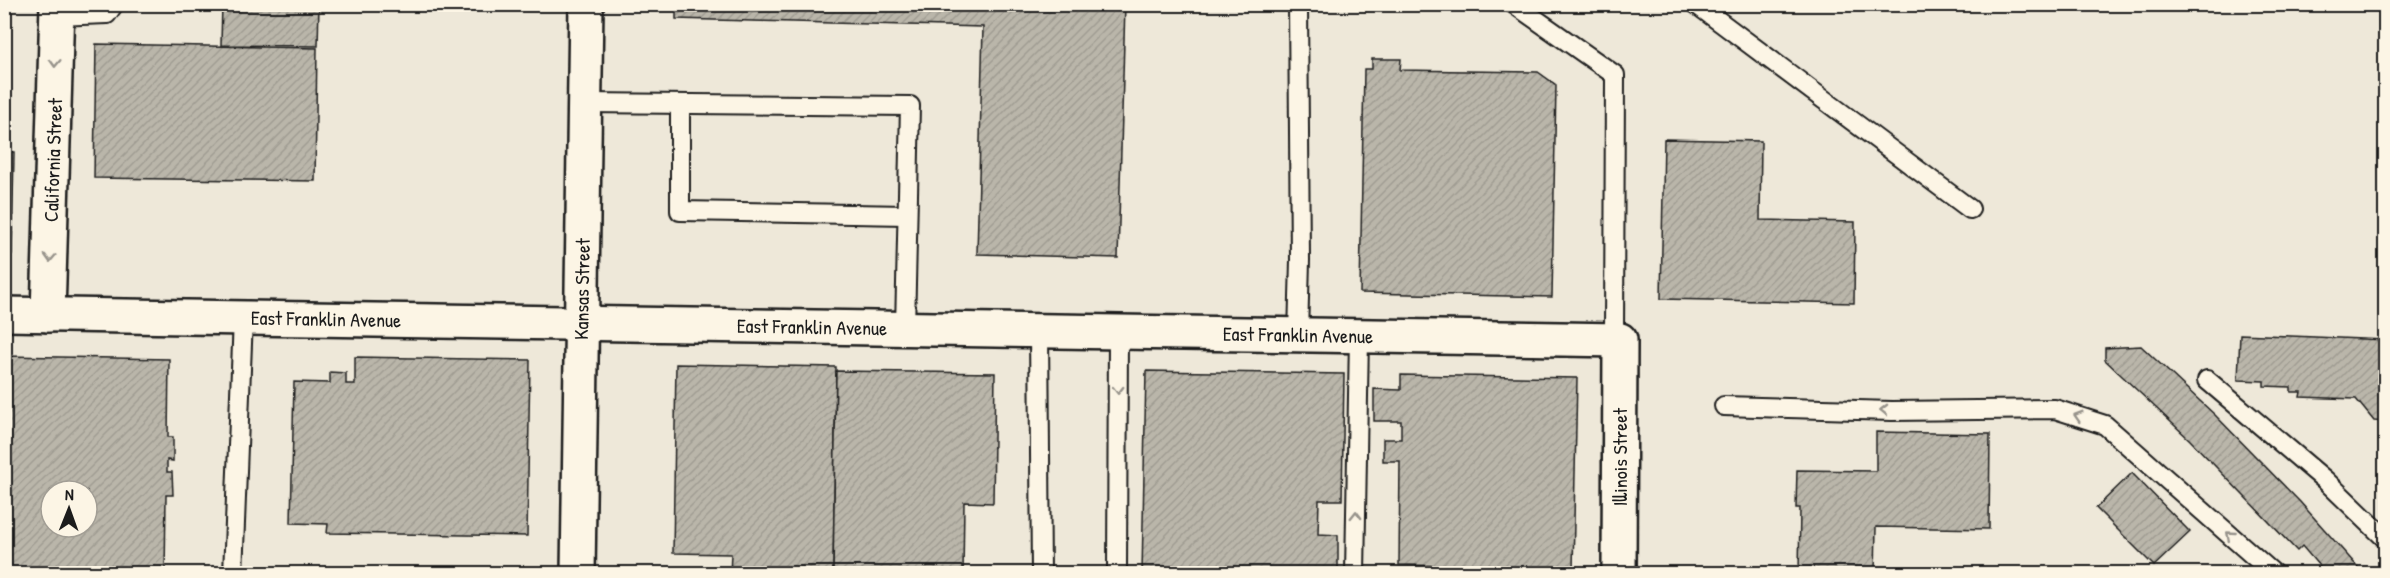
<svg xmlns="http://www.w3.org/2000/svg" width="2390" height="578" viewBox="0 0 2390 578" font-family="'Patrick Hand',sans-serif">
	<defs>
		<pattern id="building-hatch" width="6" height="6" patternUnits="userSpaceOnUse" patternTransform="scale(1.5)"><rect width="6" height="6" fill="#bab6aa"/><path d="M-1 1l2-2M0 6l6-6M5 7l2-2" fill="none" stroke="#9f9c92"/></pattern>
	</defs>
	<rect width="100%" height="100%" fill="#eee8d9"/>
	<filter id="ink" filterUnits="userSpaceOnUse"><feTurbulence type="fractalNoise" baseFrequency=".0167" numOctaves="2"/><feDisplacementMap in="SourceGraphic" scale="12" xChannelSelector="R" yChannelSelector="G"/><feConvolveMatrix kernelMatrix="1 2 1 2 8 2 1 2 1" color-interpolation-filters="sRGB"/></filter>
	<g filter="url(#ink)">
		<g fill="url(#building-hatch)" stroke="#1c1c1c" stroke-width="1.5" fill-rule="evenodd">
			<path d="M222,4H319L318,46L221,45Z"/>
			<path d="M676,4H1125L1118,258L977,254L983,27L676,19Z"/>
			<path d="M96,44L317,48L315,181L94,178Z"/>
			<path d="M1372,59H1401L1400,70L1538,72L1556,85L1552,297L1360,293L1364,69H1372Z"/>
			<path d="M1664,139L1761,141L1760,220L1855,222L1854,303L1661,299Z"/>
			<path d="M4,152H14L12,254H4Z"/>
			<path d="M2240,334L2386,340V422L2374,421L2356,399L2300,397L2301,392H2291V387L2264,386V381L2238,380Z"/>
			<path d="M2141,346L2215,415L2300,502L2364,574H2326L2302,546L2297,551L2190,440L2105,360V348Z"/>
			<path d="M4,356L169,359L168,437H173V461L167,460V472H172L173,495H166L165,574L4,572ZM51,491H87V527H51Z"/>
			<path d="M355,357L530,360L527,536L327,533L328,524L291,523L294,382L330,383V372L346,373V384H355Z"/>
			<path d="M676,364L836,367L833,574H730L731,554L673,553Z"/>
			<path d="M836,371L995,373L993,503L964,502L963,574H833Z"/>
			<path d="M1146,371L1344,374L1342,500H1319L1318,534L1338,535V574H1142Z"/>
			<path d="M1401,375L1577,378L1573,569L1399,565L1400,461H1383V439H1401V421H1374V389L1401,390Z"/>
			<path d="M1876,432L1990,434L1989,529L1876,527L1875,573L1799,574L1800,508H1796L1797,470L1876,471Z"/>
			<path d="M2132,473L2190,532L2154,566L2096,508Z"/>
		</g>
		<g fill="none" stroke-linecap="round" stroke-linejoin="round">
			<defs>
				<g id="lane">
					<path d="M1298,4L1300,260L1298,335"/>
					<path d="M1514,4L1615,75L1614,340"/>
					<path d="M1696,4L1970,209"/>
					<path d="M57,16L107,14L114,4"/>
					<path d="M584,103L910,106L905,328"/>
					<path d="M680,104V211L907,215"/>
					<path d="M1039,330L1041,574"/>
					<path d="M2207,380L2325,480L2386,539"/>
					<path d="M1724,406L1892,411L2055,409L2105,425L2274,574"/>
					<path d="M233,574L243,318"/>
					<path d="M1117,574L1118,332"/>
					<path d="M1355,574L1359,336"/>
				</g>
				<g id="street">
					<path d="M4,314L1620,340L1619,574"/>
					<path d="M48,315L57,4"/>
					<path d="M578,574L586,4"/>
				</g>
			</defs>
			<use href="#lane" stroke="#1c1c1c" stroke-width="22"/>
			<use href="#street" stroke="#1c1c1c" stroke-width="38"/>
			<use href="#lane" stroke="#fcf5e5" stroke-width="18"/>
			<use href="#street" stroke="#fcf5e5" stroke-width="33"/>
		</g>
		<defs><path id="oneway-chevron" d="M-2-3.5L2.5 0L-2 3.5" fill="none" stroke-width="1.6" stroke-linecap="round" stroke-linejoin="round" transform="scale(1.5)"/></defs>
		<g stroke="#97938b">
			<use href="#oneway-chevron" transform="translate(55 63) rotate(92)"/>
			<use href="#oneway-chevron" transform="translate(50 258) rotate(92)"/>
			<use href="#oneway-chevron" transform="translate(1118 390) rotate(90)"/>
			<use href="#oneway-chevron" transform="translate(1884 410) rotate(-179)"/>
			<use href="#oneway-chevron" transform="translate(2078 416) rotate(-163)"/>
			<use href="#oneway-chevron" transform="translate(1356 515) rotate(-89)"/>
			<use href="#oneway-chevron" transform="translate(2230 535) rotate(-139)"/>
		</g>
	</g>
	<g text-anchor="middle" stroke-width="6" stroke-linejoin="round" paint-order="stroke">
		<g font-size="20" fill="#1c1c1c" stroke="#fcf5e5">
			<text transform="translate(53 160) rotate(-88)" y="7">California Street</text>
			<text transform="translate(582 289) rotate(-89)" y="7">Kansas Street</text>
			<text transform="translate(326 319) rotate(1)" y="7">East Franklin Avenue</text>
			<text transform="translate(812 327) rotate(1)" y="7">East Franklin Avenue</text>
			<text transform="translate(1298 335) rotate(1)" y="7">East Franklin Avenue</text>
			<text transform="translate(1620 457) rotate(-90)" y="7">Illinois Street</text>
		</g>
	</g>
	<rect width="2390" height="578" fill="none" stroke="#fcf5e5" stroke-width="24"/>
	<rect x="12" y="12" width="2366" height="554" fill="none" stroke="#1c1c1c" stroke-width="2" filter="url(#ink)"/>
	<g transform="translate(69 509) rotate(1)"><circle r="28" fill="#fcf5e5" stroke="#a29e95" stroke-width="1.5"/>
	<path d="M0-4.5L10 22L0 15L-10 22Z" fill="#1c1c1c"/>
	<text y="-9" font-size="16" font-weight="bold" text-anchor="middle" fill="#1c1c1c">N</text>
	</g>
</svg>
